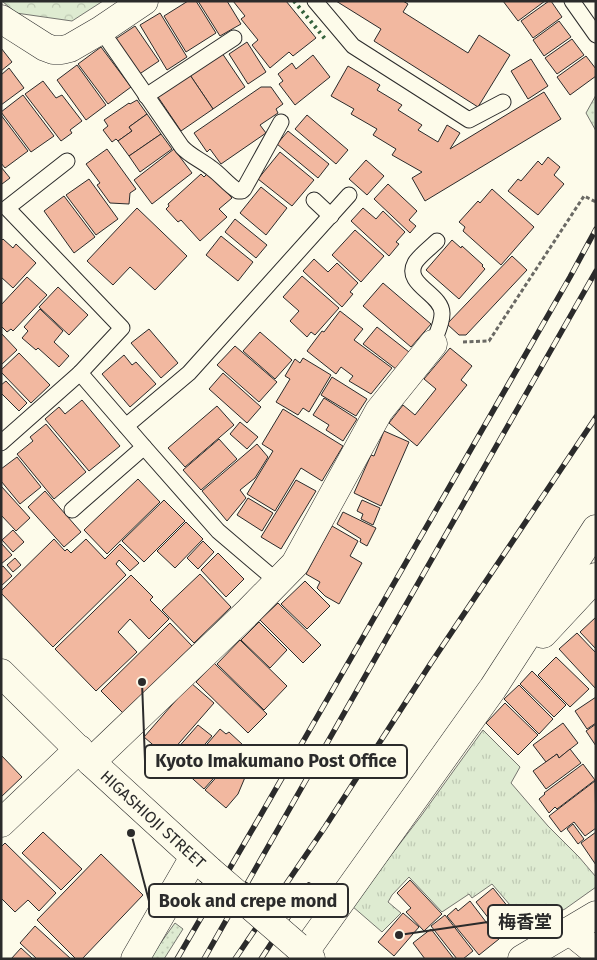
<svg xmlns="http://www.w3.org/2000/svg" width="597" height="960" viewBox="0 0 597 960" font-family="'Fira Sans','Noto Sans JP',sans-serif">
	<defs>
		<pattern id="grass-dots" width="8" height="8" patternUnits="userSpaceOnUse" patternTransform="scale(1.25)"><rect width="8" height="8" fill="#deebd1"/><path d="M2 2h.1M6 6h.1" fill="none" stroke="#bfcab4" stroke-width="1.8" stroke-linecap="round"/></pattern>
		<pattern id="forest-crowns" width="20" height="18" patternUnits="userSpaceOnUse" patternTransform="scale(1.25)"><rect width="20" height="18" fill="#deebd1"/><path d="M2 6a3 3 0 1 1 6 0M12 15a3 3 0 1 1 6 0" fill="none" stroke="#bfcab4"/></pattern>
		<pattern id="park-tufts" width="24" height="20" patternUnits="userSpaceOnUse" patternTransform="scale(1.25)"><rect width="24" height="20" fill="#deebd1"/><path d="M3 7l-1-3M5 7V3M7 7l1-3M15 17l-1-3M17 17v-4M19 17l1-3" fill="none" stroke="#bfcab4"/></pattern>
	</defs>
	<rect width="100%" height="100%" fill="#fdfbea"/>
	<g fill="url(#grass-dots)" stroke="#74746e">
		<path d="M596,95V131L586,113Z"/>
		<path d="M175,923L183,929L164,959H149Z"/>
	</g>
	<path fill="url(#forest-crowns)" stroke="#74746e" d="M2,1H103L72,21L16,13Z"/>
	<path fill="url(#park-tufts)" stroke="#74746e" d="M483,730L520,767L511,783L548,826L579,857L596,877V887L565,909L528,926L492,884L472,898L469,894L442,912L409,877L392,895L388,902L401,913L382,932L352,906L421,816Z"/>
	<g fill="#f2b8a0" stroke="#2b2b2b">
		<path d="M188,1H196L216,33L186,52L164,16Z"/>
		<path d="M198,1H227L241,24L220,36Z"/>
		<path d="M233,1H286L316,38L293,56L289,52L270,68L252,45L258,40L241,19L245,16Z"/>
		<path d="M336,1H403L408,4L403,12L468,53L479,35L510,55L478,107L374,41L381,29Z"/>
		<path d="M503,1H545L518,21Z"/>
		<path d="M549,1H551L562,17L533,38L521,21Z"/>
		<path d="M160,13L187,57L167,70L140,25Z"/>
		<path d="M559,21L571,37L544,56L533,40Z"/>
		<path d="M135,26L159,61L138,75L114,40Z"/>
		<path d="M572,39L584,55L557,74L545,58Z"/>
		<path d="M247,42L266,72L248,84L229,54Z"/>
		<path d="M101,47L131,87L108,104L78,64Z"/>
		<path d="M1,48L12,62L1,71Z"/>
		<path d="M222,53L245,87L213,109L190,75Z"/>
		<path d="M313,55L330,77L295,105L279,84L283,81L278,74L292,63L296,69Z"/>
		<path d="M586,56L596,69V76L570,95L557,77Z"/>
		<path d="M531,59L548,86L528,99L511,71Z"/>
		<path d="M77,65L106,105L86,120L57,80Z"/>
		<path d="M348,66L380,85L377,90L402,105L398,110L422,125L418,130L438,142L447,125L460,133L450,149L544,92L561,119L425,201L412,178L422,172L392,155L396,149L373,135L377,129L351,114L354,109L331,96Z"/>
		<path d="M9,68L24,88L1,105V75Z"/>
		<path d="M190,75L213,109L181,131L158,97Z"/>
		<path d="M43,81L56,98L62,95L82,121L70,130L72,133L61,141L25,94Z"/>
		<path d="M261,87H271L283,104L276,109L278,113L260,125L266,133L221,164L210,149L207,152L194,133Z"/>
		<path d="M23,95L54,136L31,152L1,112Z"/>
		<path d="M137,100L147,114L129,127L132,131L118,141L116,139L112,142L103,130L108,126L104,120L129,103L130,104Z"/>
		<path d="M147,114L161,134L129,156L118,141L132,131L129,127Z"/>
		<path d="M1,115L28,151L5,168L1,163Z"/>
		<path d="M307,115L348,150L336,164L295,129Z"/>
		<path d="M288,131L329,164L318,178L277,144Z"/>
		<path d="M161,134L172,149L140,172L129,156Z"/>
		<path d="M107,149L136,189L130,193L129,204L110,203L97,185L100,183L86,164Z"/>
		<path d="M174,149L192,173L152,204L134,180Z"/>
		<path d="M280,152L314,180L292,206L258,179Z"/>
		<path d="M548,157L560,167L554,175L564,184L538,215L508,191L518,179L521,181L538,161L542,165Z"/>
		<path d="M366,160L384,176L367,195L349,179Z"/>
		<path d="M1,167L10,178L2,184H1Z"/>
		<path d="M209,172L232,198L219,209L227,217L200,241L181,220L178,222L166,209L169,206L168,204L201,174L204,177Z"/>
		<path d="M89,179L118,219L96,235L66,195Z"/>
		<path d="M388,184L417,211L409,220L416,226L410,233L374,199Z"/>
		<path d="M261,187L287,208L266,235L240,213Z"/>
		<path d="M492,189L534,227L501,265L463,231L465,227L459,222L478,201L480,203Z"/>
		<path d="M64,196L95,237L74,253L44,211Z"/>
		<path d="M137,208L187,256L155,290L130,267L113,285L87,261Z"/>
		<path d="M363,208L376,219L383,211L405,232L396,242L399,244L389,256L351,221Z"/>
		<path d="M235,219L267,245L256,258L225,232Z"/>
		<path d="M355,230L384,256L361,282L332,255Z"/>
		<path d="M221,236L253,262L238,281L206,255Z"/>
		<path d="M3,239L13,248L16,244L36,263L13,288L1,277V241Z"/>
		<path d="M452,240L461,248L462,246L483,265L482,266L485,269L459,299L426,270Z"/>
		<path d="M512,256L527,270L466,335H459L447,324Z"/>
		<path d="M314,259L328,272L337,263L358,283L350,292L353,294L342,307L303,271Z"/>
		<path d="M302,276L339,308L315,335L311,332L307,337L290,321L299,311L283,297Z"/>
		<path d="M27,277L47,295L13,331L11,329L7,332L1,326V305Z"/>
		<path d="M383,283L431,324L411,347L363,306Z"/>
		<path d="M58,287L88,315L69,335L39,307Z"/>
		<path d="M40,309L63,331L54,342L69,356L59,367L38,348L36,350L22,338L28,331L24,327Z"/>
		<path d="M340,311L363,329L354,340L392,368L371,394L349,381L353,376L341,367L336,374L307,351L322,331L324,332Z"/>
		<path d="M377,327L409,352L396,369L363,344Z"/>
		<path d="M149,329L178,363L161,378L131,343Z"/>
		<path d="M260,332L292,360L275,379L243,351Z"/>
		<path d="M1,333L17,350L1,365Z"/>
		<path d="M235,346L277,382L259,402L217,365Z"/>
		<path d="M450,348L472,366L461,380L467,385L417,446L389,423L403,405L415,415L436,389L424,379Z"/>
		<path d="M19,353L50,385L31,403L1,372V370Z"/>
		<path d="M124,355L132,365L136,362L156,384L130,407L102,374Z"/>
		<path d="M303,358L331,375L309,412L303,408L298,415L276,402L290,379L285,376L295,359L300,363Z"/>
		<path d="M223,373L261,407L247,423L209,389Z"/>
		<path d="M332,377L367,399L356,416L321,395Z"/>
		<path d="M6,381L27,403L19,411L1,393V385Z"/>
		<path d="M324,398L357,419L343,441L326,430L329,425L313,415Z"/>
		<path d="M82,400L120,446L89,471L45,419L59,407L65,414Z"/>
		<path d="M217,406L234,425L185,467L168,448Z"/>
		<path d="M283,409L343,446L322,481L301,468L275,511L247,494L273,451L262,444Z"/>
		<path d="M240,422L258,437L247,449L230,434Z"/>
		<path d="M46,424L86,472L54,499L17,454L33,441L30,437Z"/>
		<path d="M384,431L409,442L381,506L354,493L371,455L374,456Z"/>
		<path d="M219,439L237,459L201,490L183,470Z"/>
		<path d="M257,444L268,457L255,478L240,490L246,498L227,521L202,491Z"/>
		<path d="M17,457L41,487L20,504L1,481V469Z"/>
		<path d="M138,479L160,502L107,554L84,530Z"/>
		<path d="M296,480L316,491L281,549L261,537Z"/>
		<path d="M1,486L30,518L16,531L1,515Z"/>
		<path d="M45,491L81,532L64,547L28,507Z"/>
		<path d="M248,498L273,513L262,531L237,515Z"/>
		<path d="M164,500L185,521L144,562L122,541Z"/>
		<path d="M362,500L380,508L373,525L361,519L363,514L357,511Z"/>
		<path d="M343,512L376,528L367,546L360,542L361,539L337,524Z"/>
		<path d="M186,522L203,539L175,568L157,551Z"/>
		<path d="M332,526L358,541L350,556L362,563L339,604L325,596L317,588L320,582L306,574Z"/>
		<path d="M13,530L24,542L13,552L2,540Z"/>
		<path d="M54,539L65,551L67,549L71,553L86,539L105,559L120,544L139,563L130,571L119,560L116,564L126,575L53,647L1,593V591Z"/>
		<path d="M203,541L214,552L198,569L187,558Z"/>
		<path d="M2,544L12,555L1,564V545Z"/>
		<path d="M218,553L244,579L226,597L201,570Z"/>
		<path d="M15,558L21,565L13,572L7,565Z"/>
		<path d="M3,566L12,576L1,586V567Z"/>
		<path d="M200,574L231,607L194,643L162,610Z"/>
		<path d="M131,575L153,597L150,600L169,619L149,639L130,619L118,632L137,652L96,691L55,649Z"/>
		<path d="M305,581L330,606L307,629L281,604Z"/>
		<path d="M278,603L321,645L303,663L260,620Z"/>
		<path d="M596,617V649L580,632Z"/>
		<path d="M259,622L287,650L270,668L241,640Z"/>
		<path d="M170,623L192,646L123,713L101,691Z"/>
		<path d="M577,633L596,653V689L559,649Z"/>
		<path d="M240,640L287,686L264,710L217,664Z"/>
		<path d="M556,657L589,689L570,707L538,675Z"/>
		<path d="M214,663L267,714L248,733L196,682Z"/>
		<path d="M532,671L566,705L554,717L520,684Z"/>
		<path d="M191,683L214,703L167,757L144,737Z"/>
		<path d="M519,685L553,719L539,734L504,699Z"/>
		<path d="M596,697V723L587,729L575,711Z"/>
		<path d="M505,703L538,735L518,755L486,723Z"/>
		<path d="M563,723L578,743L559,758L557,754L546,762L533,745Z"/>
		<path d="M596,724V746L586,731Z"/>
		<path d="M198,725L212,736L183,770L169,758Z"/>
		<path d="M220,729L226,734L229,732L243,745L204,789L184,771Z"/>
		<path d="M243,747L254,756L238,794L226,808L205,790Z"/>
		<path d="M570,749L581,763L546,789L533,771L557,754L559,758Z"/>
		<path d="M1,755L22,777L1,797Z"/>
		<path d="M583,764L595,780L557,809L555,807L549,813L539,799L545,794L544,793Z"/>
		<path d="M595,781L596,828L585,836L574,822L561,832L549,816Z"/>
		<path d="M573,824L584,839L578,844L567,829Z"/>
		<path d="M43,832L82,869L61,890L22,853Z"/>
		<path d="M596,832V865L581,843Z"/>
		<path d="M5,843L56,893L39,911L28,900L15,912L1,898V847Z"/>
		<path d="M101,854L143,895L82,959H76L37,920Z"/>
		<path d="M410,880L442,914L424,931L406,912L411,908L397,893Z"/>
		<path d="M493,888L524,927L503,937L476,902Z"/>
		<path d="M470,901L499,939L479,955L447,916L456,908L458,911Z"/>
		<path d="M403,913L419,927L394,956L378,942Z"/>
		<path d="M445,915L473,951L463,959H457L431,926Z"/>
		<path d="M35,926L71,959H37L20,943Z"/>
		<path d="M431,929L454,959H425L413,943Z"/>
		<path d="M21,948L33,959H11Z"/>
	</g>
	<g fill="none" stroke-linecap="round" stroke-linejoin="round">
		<defs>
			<g id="service">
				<path d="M315,1L353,46L469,120L503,102"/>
				<path d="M572,1L596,35"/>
				<path d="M101,30L182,147C190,156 201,160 211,168C221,175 228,185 238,191H242L244,189L281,122"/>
				<path d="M146,96L234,38"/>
				<path d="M314,200L331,216"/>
				<path d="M433,344C436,335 442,324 442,314C443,294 403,285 415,263C419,256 431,247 437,241"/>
				<path d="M80,373L144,447L218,531L278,582"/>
				<path d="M126,426L189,373L349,195"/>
				<path d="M1,443L80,373L122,328L7,208L67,161"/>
				<path d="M72,510L144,447"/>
			</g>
			<g id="minor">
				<path d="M543,634L596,577"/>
				<path d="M91,762L249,611L295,564L379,411L433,344"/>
				<path d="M1,823L79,749"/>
				<path d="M570,931L596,952"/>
				<path d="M304,953L493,688L596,529"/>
				<path d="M135,959L194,857"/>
			</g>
			<path id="tertiary" d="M1,19L45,47L53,50H62L70,48L101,30L144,1"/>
			<g id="secondary">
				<path id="s1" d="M1,673L91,762L209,870"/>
				<path d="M297,946L311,959"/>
				<path d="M522,959L596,915"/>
			</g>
		</defs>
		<use href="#service" stroke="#2b2b2b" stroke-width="17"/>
		<use href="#minor" stroke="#2b2b2b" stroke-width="29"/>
		<use href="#tertiary" stroke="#2b2b2b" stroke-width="29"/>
		<use href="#secondary" stroke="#2b2b2b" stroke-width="29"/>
		<path stroke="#6a6964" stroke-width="3" stroke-dasharray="4 2.5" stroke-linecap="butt" d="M463,342L489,341L584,196L596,202"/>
		<use href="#service" stroke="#fdfbea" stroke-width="15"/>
		<use href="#minor" stroke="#fdfbea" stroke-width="28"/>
		<use href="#tertiary" stroke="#fdfbea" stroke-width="28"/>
		<use href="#secondary" stroke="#fdfbea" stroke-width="28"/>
		<defs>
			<g id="rail">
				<path d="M177,959L255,825L570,277L596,229"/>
				<path d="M204,959L596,271"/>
				<path d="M235,959L325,827L431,663L596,417"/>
				<path d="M261,959L309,885"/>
			</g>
		</defs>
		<use href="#rail" stroke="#2b2b2b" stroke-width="5.5"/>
		<use href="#rail" stroke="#fdfbea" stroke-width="4" stroke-dasharray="11" stroke-linecap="butt"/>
		<defs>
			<path id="secondary-bridge" d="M209,870L297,946"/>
		</defs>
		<use href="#secondary-bridge" stroke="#2b2b2b" stroke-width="29" stroke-linecap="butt"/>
		<use href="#secondary-bridge" stroke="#fdfbea" stroke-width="28"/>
		<path stroke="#34623c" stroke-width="4" stroke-dasharray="2.5 4" stroke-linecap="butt" d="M294,1L326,40"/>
	</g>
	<g text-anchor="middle" stroke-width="4" stroke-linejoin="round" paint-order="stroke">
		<g font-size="16" fill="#2b2b2b" stroke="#fdfbea">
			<text dy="6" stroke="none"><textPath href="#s1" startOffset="211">HIGASHIOJI STREET</textPath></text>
		</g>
	</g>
	<path fill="none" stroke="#2b2b2b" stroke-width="2" d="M142 682L145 761M131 833L149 901M399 935L488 922"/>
	<g fill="#2b2b2b" stroke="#fdfbea" stroke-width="2">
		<circle cx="142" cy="682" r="5"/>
		<circle cx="131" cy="833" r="5"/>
		<circle cx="399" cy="935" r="5"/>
	</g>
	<g fill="#fdfbea" stroke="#2b2b2b" stroke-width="2">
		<rect x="145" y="745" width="262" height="33" rx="5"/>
		<rect x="149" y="884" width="199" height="33" rx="5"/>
		<rect x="488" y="905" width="74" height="33" rx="5"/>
	</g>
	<g font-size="18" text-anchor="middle" font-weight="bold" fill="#2b2b2b">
		<text x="276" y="767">Kyoto Imakumano Post Office</text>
		<text x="248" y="907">Book and crepe mond</text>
		<text x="525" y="928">梅香堂</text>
	</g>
	<rect width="597" height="960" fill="none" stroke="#2b2b2b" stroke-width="5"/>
</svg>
